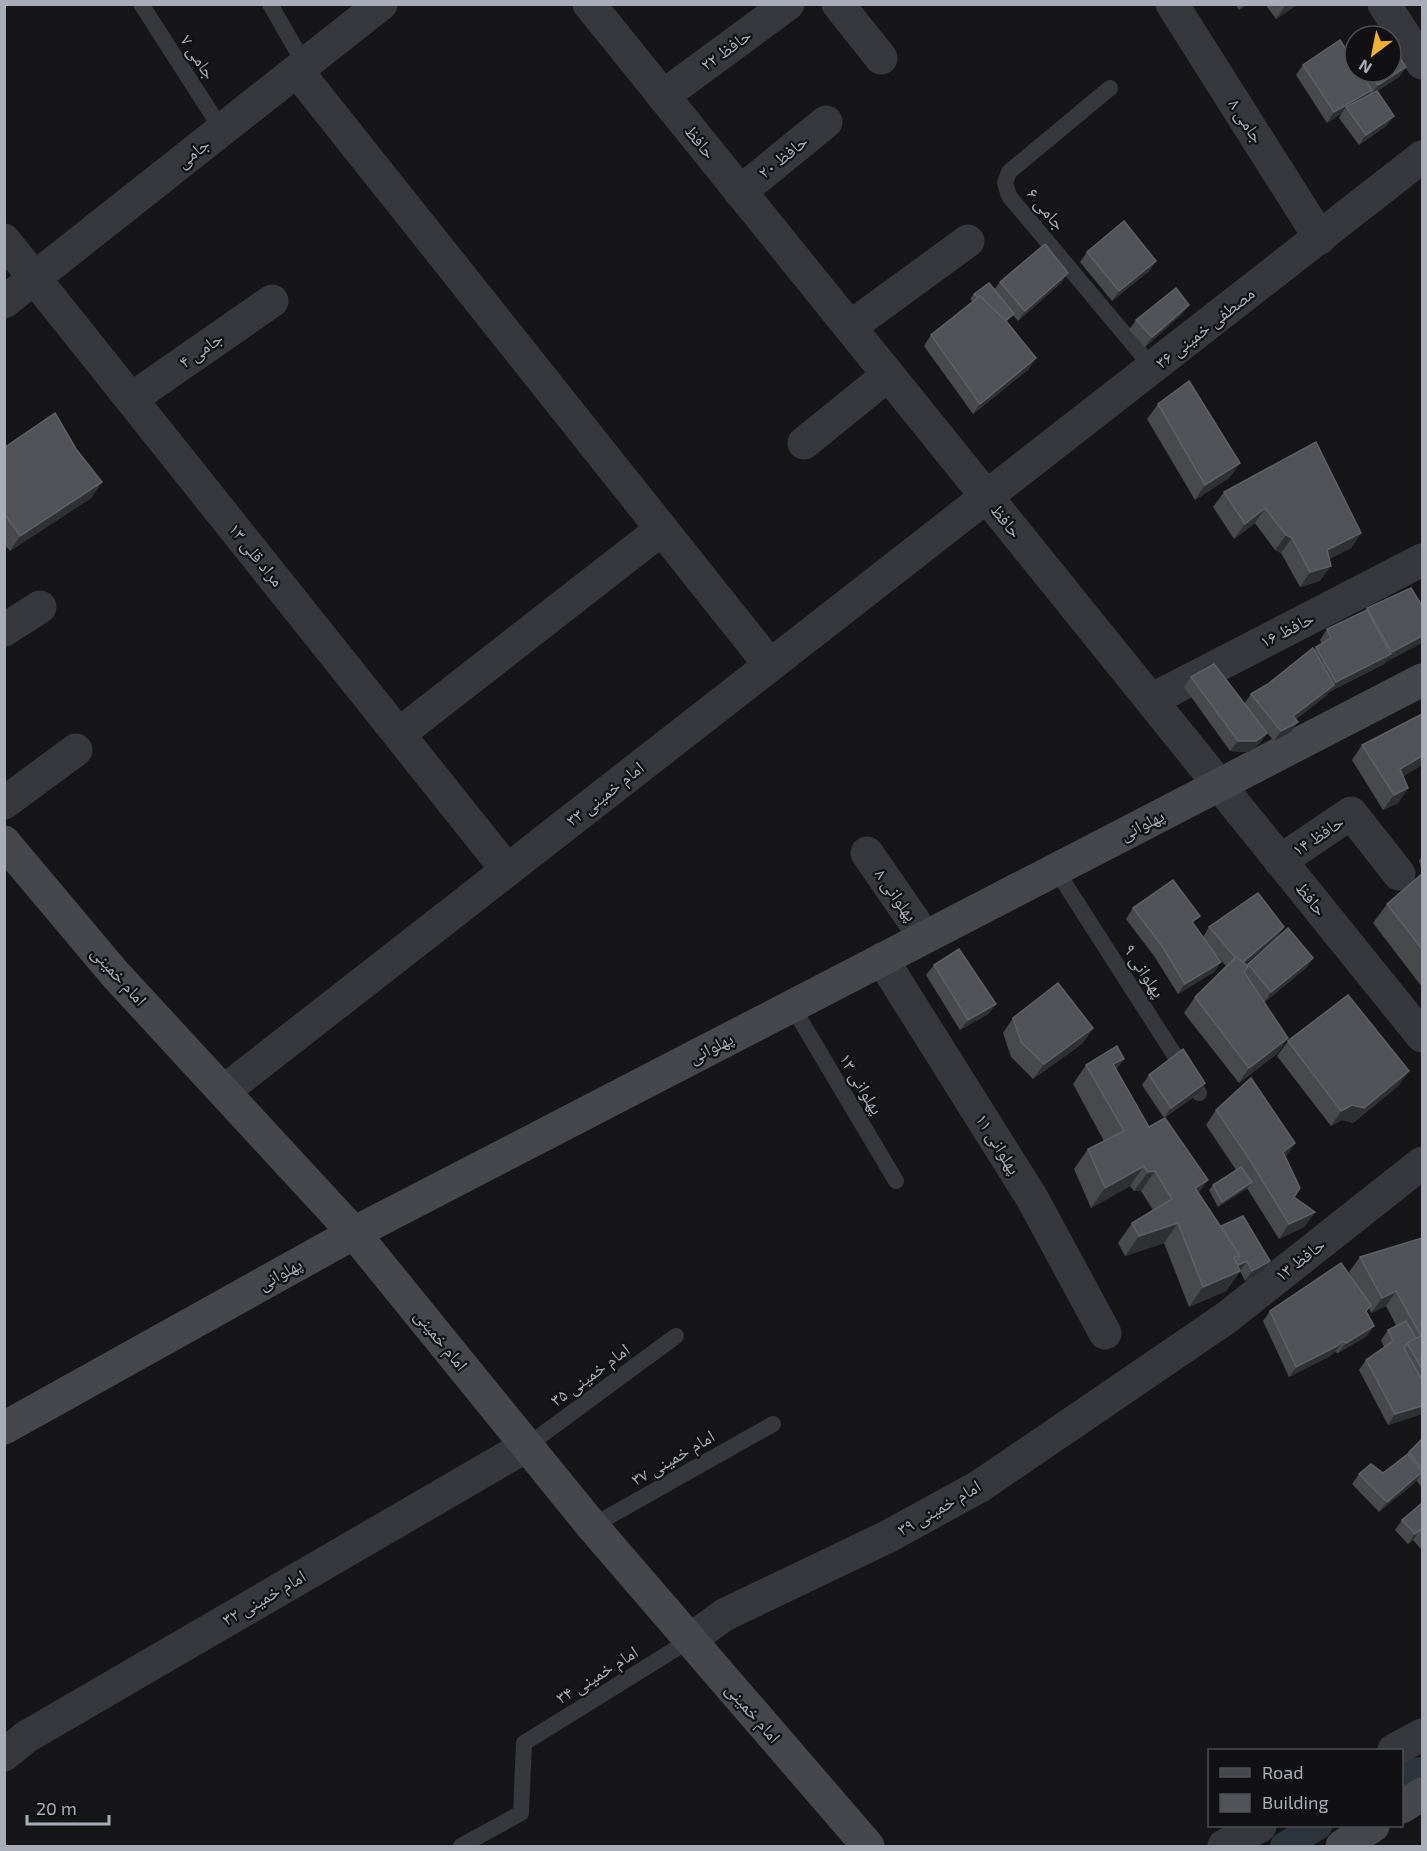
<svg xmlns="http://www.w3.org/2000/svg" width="1427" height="1851" viewBox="0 0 1427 1851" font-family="'Exo 2','Noto Naskh Arabic',sans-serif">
	<rect width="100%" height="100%" fill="#161618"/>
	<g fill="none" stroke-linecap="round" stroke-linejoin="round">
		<g stroke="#2c353c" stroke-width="28">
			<path d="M1402,1775L1405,1773L1422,1771"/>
			<path d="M1284,1846L1318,1826"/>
		</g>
		<g stroke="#37383d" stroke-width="16">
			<path d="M141,4L222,130"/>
			<path d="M270,4L305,65"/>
			<path d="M1110,88L1009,172L1005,183L1009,196L1153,368"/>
			<path d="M1056,870L1199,1093"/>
			<path d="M792,1006L896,1181"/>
			<path d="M528,1445L676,1336"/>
			<path d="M592,1526L773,1424"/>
			<path d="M461,1846L521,1813L524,1743L690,1640"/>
		</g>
		<g stroke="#37383d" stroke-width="33">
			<path d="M589,4L1422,1036"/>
			<path d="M838,4L881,58"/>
			<path d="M1172,4L1320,238"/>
			<path d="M1384,4L1422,63"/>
			<path d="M297,71L770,665"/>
			<path d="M663,96L788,4"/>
			<path d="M740,192L826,122"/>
			<path d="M4,240L507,870"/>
			<path d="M4,302L381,4"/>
			<path d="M850,327L968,241"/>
			<path d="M131,399L272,301"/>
			<path d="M804,443L888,375"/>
			<path d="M4,630L40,607"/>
			<path d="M1151,700L1422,560"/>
			<path d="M399,734L662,529"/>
			<path d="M4,803L76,750"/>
			<path d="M867,853L925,937"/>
			<path d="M1280,861L1351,813L1399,874"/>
			<path d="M882,959L1032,1198L1105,1333"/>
			<path d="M224,1091L1422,157"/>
			<path d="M690,1640L724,1615L889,1536L980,1486L1226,1318L1422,1163"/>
			<path d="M1394,1750L1422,1735"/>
			<path d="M4,1755L26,1737L528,1445"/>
			<path d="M1224,1846L1260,1826"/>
		</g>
		<g stroke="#45474d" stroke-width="33">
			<path d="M4,842L115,974L354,1233L592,1526L868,1846"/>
			<path d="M4,1428L354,1233L1422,680"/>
			<path d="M1402,1807L1422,1794"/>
			<path d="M1342,1846L1373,1826"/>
		</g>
	</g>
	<g fill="#47494d">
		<path d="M1236,4H1248L1239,10Z"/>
		<path d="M1265,4H1298L1276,19Z"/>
		<path d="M1355,45V72H1391L1406,67L1399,77L1376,92L1394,116L1386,126L1359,145L1339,118L1342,113L1327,123L1296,75L1303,65L1348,53L1351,47Z"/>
		<path d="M1087,252L1156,261L1149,271L1112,301L1080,262Z"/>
		<path d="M1068,273L1061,283L1018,321L1013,315L1006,322L1029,369L973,414L924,346L931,335L973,302L970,299L974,294L994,290L1000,282Z"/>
		<path d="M1189,305L1181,315L1145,347L1129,330L1136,320Z"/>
		<path d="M1158,404L1240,463L1229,478L1195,500L1147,419Z"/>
		<path d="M4,448L76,449L102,482L91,498L10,551L4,544Z"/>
		<path d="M1224,492L1361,533L1351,548L1329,559L1320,581L1300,587L1281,553L1275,550L1255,523L1234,539L1213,507Z"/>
		<path d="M1422,606L1384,664L1329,692L1327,695L1296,719L1291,732L1274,741L1258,722L1267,733L1260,743L1249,752L1230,751L1184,687L1191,677L1244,704L1251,694L1268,684L1314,650L1316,647L1322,644L1320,640L1327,629L1365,611L1367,608Z"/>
		<path d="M1422,714V765L1403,776L1408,788L1398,803L1383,810L1352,760L1362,745Z"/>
		<path d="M1422,855V871L1419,861Z"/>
		<path d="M1422,874V987L1373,923L1387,904Z"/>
		<path d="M1133,908L1194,924L1203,937L1209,927H1284L1277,937L1245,964L1247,965L1288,928L1313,958L1306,968L1264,1002L1278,1053L1239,1083L1184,1013L1195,997L1226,966L1211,948L1214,972L1178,994L1154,956L1126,919Z"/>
		<path d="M934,965L996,1004L988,1014L960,1030L926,975Z"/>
		<path d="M1013,1018L1093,1028L1083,1043L1033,1079L1011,1057L1003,1033Z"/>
		<path d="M1288,1041L1409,1071L1398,1086L1353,1123L1342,1120L1331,1126L1277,1056Z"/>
		<path d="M1086,1065L1117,1070L1149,1127L1199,1193L1221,1226L1270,1261L1263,1272L1245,1281L1240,1271L1226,1291L1189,1307L1164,1243L1125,1256L1118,1243L1132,1223L1153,1210L1141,1191H1134L1130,1186L1091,1208L1074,1169L1088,1149L1104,1141L1073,1084Z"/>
		<path d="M1149,1075L1198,1094L1164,1118L1142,1085Z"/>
		<path d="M1216,1110L1295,1143L1285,1157L1294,1197L1315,1212L1304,1227L1279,1239L1247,1188L1218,1207L1209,1190L1213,1185L1236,1170L1206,1125Z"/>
		<path d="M1422,1238V1414L1388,1425L1359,1370L1366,1360L1384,1347L1381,1340L1388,1330L1396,1325L1386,1306L1371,1313L1369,1308L1366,1311L1367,1336L1338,1353L1335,1352L1330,1356L1289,1377L1263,1321L1270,1311L1355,1283L1349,1272L1360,1257Z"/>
		<path d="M1422,1439V1488L1416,1480L1379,1512L1352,1484L1359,1474L1383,1473L1407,1454Z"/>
		<path d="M1422,1503V1550L1413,1540L1408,1544L1395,1530L1402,1520Z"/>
	</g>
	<g fill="#2f3033">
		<path d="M1243,4H1248L1239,10Z"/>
		<path d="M1286,4H1298L1276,19Z"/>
		<path d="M1406,67L1399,77L1371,95L1378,85Z"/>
		<path d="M1372,90L1365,100L1346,107L1342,113L1327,123L1334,112Z"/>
		<path d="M1394,116L1386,126L1359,145L1366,135Z"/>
		<path d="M1156,261L1149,271L1112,301L1119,291Z"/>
		<path d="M1068,273L1061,283L1018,321L1025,311Z"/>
		<path d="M1189,305L1181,315L1145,347L1152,337Z"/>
		<path d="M1036,358L1029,369L973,414L980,404Z"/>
		<path d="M1240,463L1229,478L1195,500L1205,485Z"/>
		<path d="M102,482L91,498L10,551L20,536Z"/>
		<path d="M1265,508L1255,523L1234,539L1245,524Z"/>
		<path d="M1361,533L1351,548L1317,565L1327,550Z"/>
		<path d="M1286,535L1292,538L1281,553L1275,550Z"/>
		<path d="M1331,566L1320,581L1300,587L1310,572Z"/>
		<path d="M1422,636V643L1386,662L1384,664L1329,692L1327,695L1286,726L1293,716L1333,686L1336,682L1390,655L1392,652Z"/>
		<path d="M1298,722L1291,732L1274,741L1281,731Z"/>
		<path d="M1267,733L1260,743L1249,752L1230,751L1238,741Z"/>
		<path d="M1422,756V765L1389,785L1400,769Z"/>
		<path d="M1408,788L1398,803L1383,810L1394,795Z"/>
		<path d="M1284,927L1277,937L1233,974L1240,964Z"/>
		<path d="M1313,958L1306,968L1264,1003L1271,992Z"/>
		<path d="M1221,962L1214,972L1178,994L1185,984Z"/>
		<path d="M996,1004L988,1014L960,1030L968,1020Z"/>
		<path d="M1093,1028L1083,1043L1033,1079L1044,1064Z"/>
		<path d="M1288,1038L1278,1053L1239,1083L1249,1068Z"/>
		<path d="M1124,1059L1110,1079L1113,1064Z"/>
		<path d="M1409,1071L1398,1086L1353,1123L1342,1120L1331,1126L1341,1111Z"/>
		<path d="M1205,1083L1198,1094L1164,1118L1171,1108Z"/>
		<path d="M1295,1143L1285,1158L1283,1152Z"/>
		<path d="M1144,1166L1130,1186L1091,1208L1105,1188Z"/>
		<path d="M1155,1171L1141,1191H1134L1148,1172Z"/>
		<path d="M1208,1180L1194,1200L1195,1188Z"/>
		<path d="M1252,1182L1248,1188L1218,1207L1222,1202Z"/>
		<path d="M1315,1212L1304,1227L1279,1239L1289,1224Z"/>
		<path d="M1178,1223L1164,1243L1125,1256L1139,1236Z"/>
		<path d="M1247,1261L1226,1291L1189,1307L1203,1287L1234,1267Z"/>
		<path d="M1270,1261L1263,1272L1245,1281L1252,1271Z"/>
		<path d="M1396,1291L1386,1306L1371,1313L1382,1298Z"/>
		<path d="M1374,1326L1367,1336L1338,1353L1346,1343Z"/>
		<path d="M1343,1341L1335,1352L1330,1356L1289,1377L1296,1367Z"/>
		<path d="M1422,1406V1414L1388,1425L1395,1414Z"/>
		<path d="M1422,1472L1415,1483L1379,1512L1387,1502Z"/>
		<path d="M1420,1530L1413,1540L1408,1544L1415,1534Z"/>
	</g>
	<g fill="#525359" stroke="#5f6168" stroke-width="1.5">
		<path d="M1380,28L1385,36H1368Z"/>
		<path d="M1340,40L1355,64V72H1360L1372,90L1334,112L1303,65Z"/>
		<path d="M1355,45V53L1351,47Z"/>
		<path d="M1391,45L1406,67L1378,85L1369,72H1391Z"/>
		<path d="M1377,91L1394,116L1366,135L1346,107Z"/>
		<path d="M1124,221L1156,261L1119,291L1087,252Z"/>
		<path d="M1045,244L1068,273L1025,311L1000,282Z"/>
		<path d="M989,283L1014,314L1005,321L980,296L978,298L974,294Z"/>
		<path d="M1176,288L1189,305L1152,337L1136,320Z"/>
		<path d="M980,296L1006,321L1036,358L980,404L931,335Z"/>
		<path d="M1189,381L1240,463L1205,485L1158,404Z"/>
		<path d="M55,413L76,449L102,482L20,536L4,513V448Z"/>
		<path d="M1316,442L1361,533L1327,550L1331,566L1310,572L1292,538L1286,535L1265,508L1245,524L1224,492Z"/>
		<path d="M1411,588L1422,606V636L1392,652L1367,608Z"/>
		<path d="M1367,610L1391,654L1336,682L1316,647L1331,638L1327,629Z"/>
		<path d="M1313,648L1334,685L1293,716L1298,722L1281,731L1251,694L1268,684Z"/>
		<path d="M1214,664L1267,733L1256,741H1238L1191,677Z"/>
		<path d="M1422,714V756L1400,769L1408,788L1394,795L1362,745Z"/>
		<path d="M1422,874V949L1387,904Z"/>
		<path d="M1173,880L1200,916L1192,922L1221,962L1185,984L1162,946L1133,908Z"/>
		<path d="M1258,893L1284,927L1243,962L1235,957L1209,927Z"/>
		<path d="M1288,928L1313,958L1271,992L1248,964Z"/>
		<path d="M959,949L996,1004L968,1020L934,965Z"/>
		<path d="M1236,957L1248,966L1244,972L1288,1038L1249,1068L1195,997Z"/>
		<path d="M1058,983L1093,1028L1044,1064L1021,1042L1013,1018Z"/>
		<path d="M1348,995L1409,1071L1364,1108L1352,1105L1341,1111L1288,1041Z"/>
		<path d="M1117,1046L1124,1059L1113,1064L1149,1127L1165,1118L1208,1180L1195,1188L1240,1256L1234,1257L1240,1271L1203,1287L1178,1223L1139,1236L1132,1223L1172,1199L1155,1171L1148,1172L1144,1166L1105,1188L1088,1149L1124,1131L1086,1065Z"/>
		<path d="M1183,1049L1205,1083L1171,1108L1149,1075Z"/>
		<path d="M1251,1078L1295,1143L1283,1152L1300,1188L1294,1197L1315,1212L1289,1224L1248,1157L1216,1110Z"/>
		<path d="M1241,1167L1252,1182L1222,1202L1213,1185Z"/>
		<path d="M1243,1216L1270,1261L1252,1271L1247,1261L1238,1265L1236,1262L1240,1256L1221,1226Z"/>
		<path d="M1422,1238V1369L1407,1343L1421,1336L1396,1291L1382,1298L1360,1257Z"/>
		<path d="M1341,1263L1371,1305L1366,1311L1374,1326L1346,1343L1343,1341L1337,1346L1296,1367L1270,1311Z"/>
		<path d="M1406,1321L1416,1338L1407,1343L1404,1348L1422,1380V1406L1395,1414L1366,1360L1393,1341L1388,1330Z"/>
		<path d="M1422,1439V1469L1409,1452Z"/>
		<path d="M1408,1454L1422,1472L1387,1502L1359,1474L1371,1464L1383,1473Z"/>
		<path d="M1422,1503V1532L1420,1530L1415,1534L1402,1520Z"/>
	</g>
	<g text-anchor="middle" stroke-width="4.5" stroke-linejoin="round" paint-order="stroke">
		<g font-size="18" fill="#a8adb8" stroke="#111113">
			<text transform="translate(726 50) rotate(-36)" y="6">حافظ ۲۲</text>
			<text transform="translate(198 57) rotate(57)" y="6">جامی ۷</text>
			<text transform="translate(1246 121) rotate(57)" y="6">جامی ۸</text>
			<text transform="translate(700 142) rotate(51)" y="6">حافظ</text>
			<text transform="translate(193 153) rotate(-38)" y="6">جامی</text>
			<text transform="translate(783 157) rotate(-39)" y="6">حافظ ۲۰</text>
			<text transform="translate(1046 209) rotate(50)" y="6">جامی ۶</text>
			<text transform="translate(1205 328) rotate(-38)" y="6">مصطفی خمینی ۳۶</text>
			<text transform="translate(201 350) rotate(-35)" y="6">جامی ۴</text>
			<text transform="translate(1006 521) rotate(51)" y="6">حافظ</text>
			<text transform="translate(256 555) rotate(51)" y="6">مراد قلی ۱۳</text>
			<text transform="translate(1287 630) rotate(-27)" y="6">حافظ ۱۶</text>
			<text transform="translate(605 794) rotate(-38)" y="6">امام خمینی ۳۳</text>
			<text transform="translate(1142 825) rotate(-27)" y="6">پهلوانی</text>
			<text transform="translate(1318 836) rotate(-34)" y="6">حافظ ۱۴</text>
			<text transform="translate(896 895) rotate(55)" y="6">پهلوانی ۸</text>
			<text transform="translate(1311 899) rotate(51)" y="6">حافظ</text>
			<text transform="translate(1144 971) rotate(57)" y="6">پهلوانی ۹</text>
			<text transform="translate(119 976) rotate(48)" y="6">امام خمینی</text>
			<text transform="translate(711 1048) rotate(-27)" y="6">پهلوانی</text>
			<text transform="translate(861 1084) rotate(59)" y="6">پهلوانی ۱۳</text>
			<text transform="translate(998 1144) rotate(58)" y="6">پهلوانی ۱۱</text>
			<text transform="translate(1300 1260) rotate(-38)" y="6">حافظ ۱۳</text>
			<text transform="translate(280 1274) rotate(-29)" y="6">پهلوانی</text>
			<text transform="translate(441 1340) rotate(51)" y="6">امام خمینی</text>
			<text transform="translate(590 1375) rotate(-36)" y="6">امام خمینی ۳۵</text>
			<text transform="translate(673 1458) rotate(-30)" y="6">امام خمینی ۳۷</text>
			<text transform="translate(939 1508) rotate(-30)" y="6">امام خمینی ۳۹</text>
			<text transform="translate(264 1598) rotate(-30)" y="6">امام خمینی ۳۲</text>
			<text transform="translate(597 1675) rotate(-32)" y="6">امام خمینی ۳۴</text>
			<text transform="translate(753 1713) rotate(49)" y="6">امام خمینی</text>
		</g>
	</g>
	<rect width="1427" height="1851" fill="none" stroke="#a8adb8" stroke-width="12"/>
	<rect x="1208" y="1749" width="195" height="78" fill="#111113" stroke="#4d4f55" stroke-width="1.5"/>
	<rect x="1220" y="1768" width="30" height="9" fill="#45474d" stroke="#4d4f55" stroke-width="1.5"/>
	<text x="1262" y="1779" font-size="18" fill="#a8adb8">Road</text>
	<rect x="1220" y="1794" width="30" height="18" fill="#525359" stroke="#4d4f55" stroke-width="1.5"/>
	<text x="1262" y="1809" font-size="18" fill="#a8adb8">Building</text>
	<g transform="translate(1373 54) rotate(212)"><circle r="28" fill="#111113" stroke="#4d4f55" stroke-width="1.5"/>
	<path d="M0-4.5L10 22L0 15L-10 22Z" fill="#f2b134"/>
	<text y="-9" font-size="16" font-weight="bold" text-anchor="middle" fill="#a8adb8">N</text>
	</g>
	<path d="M27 1815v9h82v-9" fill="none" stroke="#a8adb8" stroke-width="3"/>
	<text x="36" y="1815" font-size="18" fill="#a8adb8" stroke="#111113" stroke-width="4.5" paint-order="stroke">20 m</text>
</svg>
